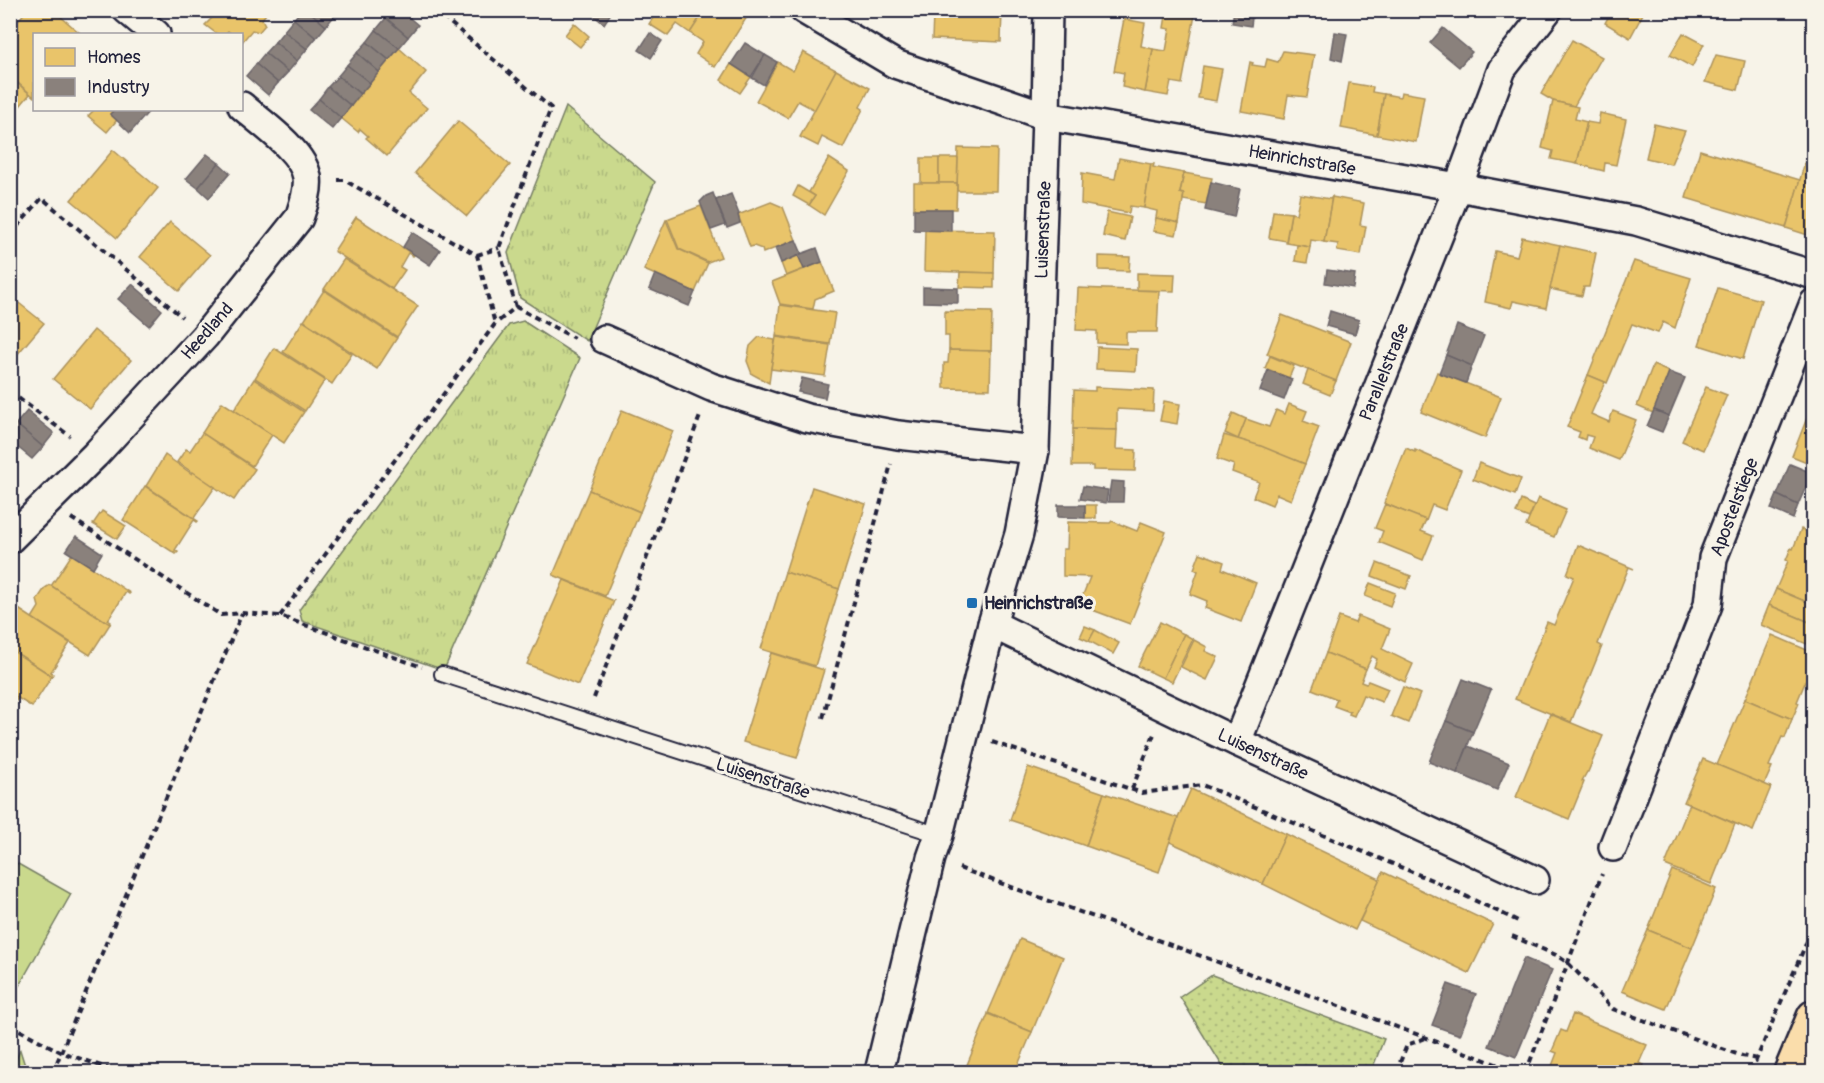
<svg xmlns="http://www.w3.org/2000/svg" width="1824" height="1083" viewBox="0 0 1824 1083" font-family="Pangolin,sans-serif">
	<defs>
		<pattern id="grass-tufts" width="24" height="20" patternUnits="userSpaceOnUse" patternTransform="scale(1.5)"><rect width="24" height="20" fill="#cad98d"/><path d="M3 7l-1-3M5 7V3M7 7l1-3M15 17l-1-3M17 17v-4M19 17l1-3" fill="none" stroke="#adba7b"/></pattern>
		<pattern id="forest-firs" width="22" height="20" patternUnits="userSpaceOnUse" patternTransform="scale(1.5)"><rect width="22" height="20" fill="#cad98d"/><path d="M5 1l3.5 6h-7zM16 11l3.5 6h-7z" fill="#adba7b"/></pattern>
		<pattern id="park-dots" width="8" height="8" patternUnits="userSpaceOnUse" patternTransform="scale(1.5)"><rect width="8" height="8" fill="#cad98d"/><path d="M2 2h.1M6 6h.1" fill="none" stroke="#adba7b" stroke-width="1.8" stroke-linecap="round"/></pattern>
	</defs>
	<rect width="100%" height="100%" fill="#f7f3e8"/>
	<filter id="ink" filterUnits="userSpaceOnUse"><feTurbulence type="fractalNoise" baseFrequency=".0167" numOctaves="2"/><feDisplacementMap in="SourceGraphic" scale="12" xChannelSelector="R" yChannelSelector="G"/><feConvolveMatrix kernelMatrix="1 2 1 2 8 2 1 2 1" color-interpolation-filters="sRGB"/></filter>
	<g filter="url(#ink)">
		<g fill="url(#grass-tufts)" stroke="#767e64" stroke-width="1.5">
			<path d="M566,107L655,182L587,341L520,298L508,253Z"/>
			<path d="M523,321L580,358L444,670L302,621L299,610L509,325Z"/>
		</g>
		<path fill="url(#forest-firs)" stroke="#767e64" stroke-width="1.5" d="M20,1050L27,1072H11Z"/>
		<path fill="url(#park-dots)" stroke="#767e64" stroke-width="1.5" d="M1212,975L1384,1039L1371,1072H1226L1180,997Z"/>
		<path fill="#cad98d" stroke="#767e64" stroke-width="1.5" d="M11,860L71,894L16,991L10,988Z"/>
		<g fill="#e9c46a" stroke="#ad935c" stroke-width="1.5">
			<path d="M27,10H53L81,34H34V97L10,76V30Z"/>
			<path d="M204,10H269L262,19L265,25L259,32L252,30L242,42V34H232L228,31L225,34H217L205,25L212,18Z"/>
			<path d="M658,10H705L690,33L677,24L668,36L649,24Z"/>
			<path d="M705,10H737L747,17L715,67L696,54L703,42L690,33Z"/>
			<path d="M957,10H1002L1001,42L932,39L933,15L957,17Z"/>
			<path d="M1167,10L1195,15L1182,84L1171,82L1168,96L1145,92L1153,49L1166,51L1170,29L1164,28Z"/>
			<path d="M1481,10H1496L1491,17Z"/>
			<path d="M1612,10H1645L1630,38L1605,23Z"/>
			<path d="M1688,10H1702L1695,17Z"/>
			<path d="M1124,19L1145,23L1141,46L1153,49L1145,92L1122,87L1124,73L1114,71Z"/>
			<path d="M574,23L589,36L580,47L565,35Z"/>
			<path d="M1683,33L1704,44L1692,67L1670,55Z"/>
			<path d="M1572,40L1602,57L1574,106L1553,101L1541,94Z"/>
			<path d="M399,48L426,72L409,93L427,108L387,156L366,138L368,136L360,129L358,132L341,118Z"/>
			<path d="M1283,51L1314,55L1307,97L1288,95L1284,119L1241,111L1250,62L1253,63L1252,65L1265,67L1267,59L1278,62Z"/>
			<path d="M803,52L836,70L815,110L798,101L788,118L756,101L778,62L793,71Z"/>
			<path d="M1716,55L1745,61L1738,90L1705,82Z"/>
			<path d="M731,64L751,77L740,93L721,80Z"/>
			<path d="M1203,66L1222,69L1216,101L1198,98Z"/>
			<path d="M836,70L870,88L860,107L863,109L843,148L822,137L818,146L800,137Z"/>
			<path d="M10,77L30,94L10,118Z"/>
			<path d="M1349,83L1373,87L1372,92L1384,94L1377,135L1341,128Z"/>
			<path d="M1401,92L1424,96L1416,142L1377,135L1384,94L1400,97Z"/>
			<path d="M1553,101L1578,107L1575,119L1587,122L1577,164L1551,159L1553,151L1542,148Z"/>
			<path d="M94,110H114L110,114L117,120L107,132L88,116Z"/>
			<path d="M1600,113L1626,119L1616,165L1605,163L1604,171L1577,164L1587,122L1598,124Z"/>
			<path d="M458,121L510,165L467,216L415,173Z"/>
			<path d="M1654,124L1685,131L1671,164L1646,158Z"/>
			<path d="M958,148L997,149L996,191H957Z"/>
			<path d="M113,150L158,188L117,238L71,200Z"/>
			<path d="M1700,150L1800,180L1786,228L1686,198Z"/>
			<path d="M829,158L849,171L824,215L809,205L815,196L809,192Z"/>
			<rect x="921" y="158" width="18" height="25"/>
			<path d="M939,158H958L957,183H939Z"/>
			<path d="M1119,158L1151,164L1144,208L1130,206L1129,213L1081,204L1082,173L1115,179Z"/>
			<path d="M1805,162L1814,165V237L1786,228Z"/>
			<path d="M1151,164H1154L1153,167L1184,173L1180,193L1184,194L1179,223L1156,218L1157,211L1144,208Z"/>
			<path d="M1184,173L1212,178L1206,204L1183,200L1184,194L1180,193Z"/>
			<path d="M914,183H957L956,209H914Z"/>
			<path d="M798,186L815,196L809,205L793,196Z"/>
			<path d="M1300,194L1330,199L1332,197L1324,242L1311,240L1310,247L1286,243L1291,213L1296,214Z"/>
			<path d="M1332,197L1364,203L1360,225L1366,226L1361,255L1337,251L1338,244L1324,242Z"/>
			<path d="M771,202L783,207L796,240L763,253L762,249L754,246L750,247L738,215Z"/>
			<path d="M701,206L721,257L708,262L679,249L667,219Z"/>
			<path d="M1273,211L1291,213L1286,241L1269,238Z"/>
			<path d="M1107,212L1130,217L1125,241L1103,236Z"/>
			<path d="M356,217L414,255L413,256L408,253L400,267L405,270L392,289L334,251Z"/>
			<path d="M1156,218L1179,223L1176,235L1153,231Z"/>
			<path d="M666,220L678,249L708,263L695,292L644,270Z"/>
			<path d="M170,222L210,255L179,291L140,257Z"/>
			<path d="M925,230L995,231L994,273L924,271Z"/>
			<path d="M1522,237L1560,245L1546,308L1513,301L1511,308L1485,302L1495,251L1517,256Z"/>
			<path d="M1297,245L1310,247L1307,263L1295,261Z"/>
			<path d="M1560,245L1596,253L1589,287H1584L1582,296L1550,289Z"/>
			<path d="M798,255L804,269L786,276L781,263Z"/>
			<path d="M1099,256L1130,257L1129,271L1099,270Z"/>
			<path d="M344,259L418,306L397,337L324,289Z"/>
			<path d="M1634,261L1691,278L1675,328L1663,322L1658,333L1632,324L1607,383L1588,375Z"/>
			<path d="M822,262L834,291L815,299L813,309L780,304L772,282Z"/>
			<path d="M960,272L994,273V288L959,287Z"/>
			<path d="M1137,273L1175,274L1174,291L1137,290Z"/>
			<path d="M1078,288L1159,291L1157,332H1126V344L1097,343V331L1076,330Z"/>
			<path d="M1718,288L1761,300L1743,359L1699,345Z"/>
			<path d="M324,290L397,338L377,369L304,321Z"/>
			<path d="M10,296L44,323L10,363Z"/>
			<path d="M780,305L835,313L830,344L776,336Z"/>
			<path d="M945,311L992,312L991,351L949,350V336H945Z"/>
			<path d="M1282,315L1351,342L1336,381L1267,354Z"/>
			<path d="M303,321L352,354L332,384L283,352Z"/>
			<path d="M94,330L131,360L90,409L53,379Z"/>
			<path d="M759,337L775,340L769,383L752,374L747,361L750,346Z"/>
			<path d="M776,337L830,345L825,376L771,369Z"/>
			<path d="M1097,347L1137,349L1136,371L1096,369Z"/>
			<path d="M274,348L325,380L305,411L255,378Z"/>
			<path d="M949,350L991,351L990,389L944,388V363H948Z"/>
			<path d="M1270,356L1294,366L1289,378L1265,368Z"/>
			<path d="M1653,365L1669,372L1653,413L1637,406Z"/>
			<path d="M1308,370L1336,381L1330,395L1303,384Z"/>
			<path d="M1437,372L1501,397L1485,438L1421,412Z"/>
			<path d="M1588,375L1605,382L1591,414L1609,422L1613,411L1636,420L1619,460L1589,448L1593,437L1586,435L1585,440L1578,437L1580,432L1567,427Z"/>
			<path d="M254,379L304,412L284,443L234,410Z"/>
			<path d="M1095,387L1154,390L1153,411L1117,409V430L1073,429L1074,390L1095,391Z"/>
			<path d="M1706,387L1727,395L1703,450L1682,441Z"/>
			<path d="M1814,400V465L1792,456Z"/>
			<path d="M1164,401L1180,404L1177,424L1160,421Z"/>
			<path d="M222,402L272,435L252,466L202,433Z"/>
			<path d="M1289,404L1307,411L1303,421L1319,427L1305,464L1238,439L1246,419L1269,427L1276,410L1285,414Z"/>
			<path d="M622,410L673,431L640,512L589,490Z"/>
			<path d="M1233,413L1246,419L1238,439L1225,433Z"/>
			<path d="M1073,429L1117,430L1116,449L1136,450L1135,471L1093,470V466H1072Z"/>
			<path d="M202,433L255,469L234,500L177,462L186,449L190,451Z"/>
			<path d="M1224,435L1261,446L1305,464L1291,500L1277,494L1272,505L1253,497L1259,482L1232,472L1234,465L1217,459Z"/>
			<path d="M1406,448L1415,452V450L1461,470L1445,510L1432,505L1426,521L1384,503Z"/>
			<path d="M165,455L192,474L193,472L215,487L194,518L146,486Z"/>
			<path d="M1479,463L1521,479L1515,495L1473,479Z"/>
			<path d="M145,486L198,521L197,522L194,520L175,550L178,552L176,554L123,520Z"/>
			<path d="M812,487L866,504L839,589L785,572Z"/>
			<path d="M589,490L640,512L605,596L553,575Z"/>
			<path d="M1538,498L1566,510L1554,537L1526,526Z"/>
			<path d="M1521,500L1534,506L1529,518L1516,513Z"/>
			<path d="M1385,504L1426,520L1421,531L1433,536L1423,560L1379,542L1383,531L1375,528Z"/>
			<rect x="1085" y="505" width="11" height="13"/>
			<path d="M102,511L126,526L117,539L93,524Z"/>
			<path d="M1112,521L1137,531L1141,522L1166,532L1130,624L1079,605L1090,577L1063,576V549H1067L1068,522L1110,523Z"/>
			<path d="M1801,529L1814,534V605L1776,589L1788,561L1786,560L1791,548L1793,549Z"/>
			<path d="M1578,545L1634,569L1629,567L1598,644L1602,646L1571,722L1515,699L1547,622L1554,625L1574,577L1567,574Z"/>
			<path d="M1200,553L1224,562L1222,569L1256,583L1241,622L1205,608L1207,601L1190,594L1198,571L1194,569Z"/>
			<path d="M72,554L130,593L129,594L126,592L108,620L111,622L110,624L51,586Z"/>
			<path d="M1377,563L1411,576L1406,589L1372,576Z"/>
			<path d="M785,572L839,589L815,666L761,649Z"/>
			<path d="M564,580L614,601L578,685L527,664Z"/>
			<path d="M1370,583L1395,593L1390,606L1365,596Z"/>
			<path d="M50,585L110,624L90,655L32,618L39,607L37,600L45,588Z"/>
			<path d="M1776,589L1814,605V624L1769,605Z"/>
			<path d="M1769,605L1814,624V647L1761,625Z"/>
			<path d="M14,606L70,643L51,672L53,674L52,676L10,649V612Z"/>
			<path d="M1358,616L1390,629L1382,649L1413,664L1405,682L1374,667L1377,659L1372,656L1366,669L1326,653L1339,617L1355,623Z"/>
			<path d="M1160,622L1184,634L1163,678L1138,666Z"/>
			<path d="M1085,626L1095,630L1089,641L1080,637Z"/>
			<path d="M1095,630L1119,643L1113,654L1089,641Z"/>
			<path d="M1184,634L1193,639L1172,682L1163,678Z"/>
			<path d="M1772,635L1814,653V671L1812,674L1809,673L1797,702L1799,703L1792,719L1745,699Z"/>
			<path d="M1194,640L1207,647L1205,651L1218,657L1207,680L1181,667Z"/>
			<path d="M10,649L52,676L32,707L10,693Z"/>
			<path d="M771,653L824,670L797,758L743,742Z"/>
			<path d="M1326,653L1366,669L1361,682L1366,684L1368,681L1388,689L1382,702L1363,695L1354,716L1349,714L1350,712L1334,706L1337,699L1312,689Z"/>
			<path d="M1403,687L1420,694L1408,723L1391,716Z"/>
			<path d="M10,693L18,698L10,709Z"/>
			<path d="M1745,699L1792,719L1785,738L1782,737L1769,766L1772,767L1764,785L1717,765Z"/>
			<path d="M1550,714L1603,736L1588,772H1587L1582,781L1584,782L1569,819L1516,797Z"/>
			<path d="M1703,759L1771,787L1753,831L1684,802Z"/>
			<path d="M1028,767L1104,793L1086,846L1010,820Z"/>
			<path d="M1191,789L1286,834L1263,884L1170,842L1178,818Z"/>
			<path d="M1104,793L1178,818L1159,872L1086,846Z"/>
			<path d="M1690,804L1735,824L1711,884L1665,865Z"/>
			<path d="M1286,834L1380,879L1355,930L1263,884Z"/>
			<path d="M1672,870L1716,889L1692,948L1648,930Z"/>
			<path d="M1383,872L1493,924L1469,973L1360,921Z"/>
			<path d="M1648,930L1692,948L1666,1009L1622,991Z"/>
			<path d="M1020,939L1063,957L1032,1032L988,1013Z"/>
			<path d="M988,1014L1032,1032L1015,1072H964Z"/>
			<path d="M1573,1014L1647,1045L1639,1063L1644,1065L1641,1072H1554L1550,1071L1557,1053L1552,1051L1561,1030L1566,1032Z"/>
		</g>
		<g fill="#8a817c" stroke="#6b6468" stroke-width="1.5">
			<path d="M301,10H308L326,26L316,38L294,19Z"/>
			<path d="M308,10H330L335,15L326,26Z"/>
			<path d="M393,10H400L418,25L408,37L386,18Z"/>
			<path d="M587,10H613L604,24Z"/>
			<path d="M1234,10H1253L1251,26L1232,23Z"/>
			<path d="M386,18L408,37L399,48L376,30Z"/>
			<path d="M294,19L316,38L307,49L284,31Z"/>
			<path d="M1443,28L1472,52L1459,67L1430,43Z"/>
			<path d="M376,30L399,48L389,60L367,42Z"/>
			<path d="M284,31L307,49L297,61L275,42Z"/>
			<path d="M1335,32L1347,34L1342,61L1331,58Z"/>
			<path d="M650,33L662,41L651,58L639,50Z"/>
			<path d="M275,42L297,61L288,72L265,53Z"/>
			<path d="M367,42L389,60L379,72L357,53Z"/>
			<path d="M745,43L765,55L751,77L731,64Z"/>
			<path d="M265,53L288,72L278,83L256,64Z"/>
			<path d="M357,53L379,72L370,83L347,65Z"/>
			<path d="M765,55L777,62L764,85L752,78Z"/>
			<path d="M256,64L278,83L268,95L246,76Z"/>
			<path d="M347,65L370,83L360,94L338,76Z"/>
			<path d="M338,76L360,94L351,106L328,87Z"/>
			<path d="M328,87L351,106L341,118L319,99Z"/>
			<path d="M319,99L341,118L332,129L309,110Z"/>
			<path d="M114,110H150L130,133L110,114Z"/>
			<path d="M207,154L219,163L198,188L186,179Z"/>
			<path d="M219,163L230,173L209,198L198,188Z"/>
			<path d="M1211,182L1240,189L1234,217L1205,210Z"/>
			<path d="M713,193L725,225L711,230L700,202L706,196Z"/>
			<path d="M731,194L739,214L738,215L740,223L727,228L716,200Z"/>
			<path d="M914,209H951V231L914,230Z"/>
			<path d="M412,232L440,250L430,265L403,247Z"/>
			<path d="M796,240L802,254L781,263L775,248Z"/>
			<path d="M817,248L822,262L804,269L798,255Z"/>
			<path d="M1327,270L1355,274L1353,288L1325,283Z"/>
			<path d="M655,274L695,292L689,306L649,289Z"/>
			<path d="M132,284L162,310L149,326L118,299Z"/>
			<path d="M923,287L958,288V303L923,302Z"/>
			<path d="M1330,311L1359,320L1355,334L1326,326Z"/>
			<path d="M1457,325L1484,336L1472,366L1446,355Z"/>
			<path d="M1446,355L1472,366L1466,383L1439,373Z"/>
			<path d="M1268,370L1292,379L1284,400L1260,391Z"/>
			<path d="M1669,372L1685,378L1669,416L1654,410Z"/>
			<path d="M802,378L828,384L825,398L798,392Z"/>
			<path d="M1654,410L1669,416L1662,432L1647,426Z"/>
			<path d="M27,411L54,433L43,447L16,424Z"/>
			<path d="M16,424L43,447L32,459L10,441V431Z"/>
			<path d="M1790,464L1812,473L1798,505L1777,495Z"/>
			<path d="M1111,481L1124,482L1123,502H1108Z"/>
			<path d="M1083,486L1108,490L1106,503L1080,499Z"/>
			<path d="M1777,495L1798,505L1793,519L1771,509Z"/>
			<path d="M1058,505H1085V518L1058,517Z"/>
			<path d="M76,536L102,553L93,568L66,551Z"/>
			<path d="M1463,679L1491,690L1473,732L1446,721Z"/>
			<path d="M1446,721L1473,732L1457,773L1429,762Z"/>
			<path d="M1468,746L1509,763L1497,790L1457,773Z"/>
			<path d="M1524,958L1552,970L1516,1057L1489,1046Z"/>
			<path d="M1448,984L1476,994L1460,1035L1432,1025Z"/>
		</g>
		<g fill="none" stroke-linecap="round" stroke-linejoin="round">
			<defs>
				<path id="service" d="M442,674L939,835"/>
				<g id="minor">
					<path d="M127,10L156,34"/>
					<path d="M804,10L895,64L1046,116L1458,187L1636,221L1814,275"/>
					<path d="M604,339L711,387L807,418L898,435L1035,450"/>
					<path d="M10,539L95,455L205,336L299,218C303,206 309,191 307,177C303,151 261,123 242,106"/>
					<path d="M992,624L1237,742L1535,880"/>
					<path d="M1237,742L1458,187L1502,69L1548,10"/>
					<path d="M1613,847L1708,605L1713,558L1814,303"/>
					<path d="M879,1072L931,858L939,835L992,624L1019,534L1035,450L1046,116L1048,10"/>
				</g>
				<path id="primary" d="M1791,1072L1814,1017"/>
			</defs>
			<use href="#service" stroke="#22223b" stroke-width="18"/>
			<use href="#minor" stroke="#22223b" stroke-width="32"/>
			<use href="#primary" stroke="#22223b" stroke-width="38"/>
			<g stroke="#22223b" stroke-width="4" stroke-dasharray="6 4.5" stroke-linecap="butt">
				<path d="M435,10L551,108L499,248L516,307"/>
				<path d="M338,180H344L477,255L495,324"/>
				<path d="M10,235L42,198L182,317"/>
				<path d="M477,255L499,248"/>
				<path d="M10,392L70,436"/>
				<path d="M71,518L221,615L242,613L280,616L422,667"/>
				<path d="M280,616L495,324L516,307L574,338"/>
				<path d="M594,698L700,416"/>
				<path d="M823,718L891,464"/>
				<path d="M992,742L1142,793L1202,785L1434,881L1518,921"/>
				<path d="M1132,789L1154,734"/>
				<path d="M959,868L1427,1038L1517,1072"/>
				<path d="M1512,936L1556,955L1568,963L1613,1009L1742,1056L1757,1059"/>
				<path d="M10,1025L61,1052L118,1072"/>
				<path d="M53,1072L242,613"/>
				<path d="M1396,1072L1407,1045L1426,1038"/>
				<path d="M1526,1072L1602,874"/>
				<path d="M1751,1072L1814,925"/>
			</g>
			<use href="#service" stroke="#f7f3e8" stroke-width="14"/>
			<use href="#minor" stroke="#f7f3e8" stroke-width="27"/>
			<use href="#primary" stroke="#faddab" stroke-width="33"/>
		</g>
	</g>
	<rect fill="#1f6fb2" stroke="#f7f3e8" stroke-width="2" x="966" y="597" width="12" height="12" rx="3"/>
	<g text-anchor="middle" stroke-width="6" stroke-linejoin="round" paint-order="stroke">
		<g font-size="18" fill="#22223b" stroke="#f7f3e8">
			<text transform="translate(1302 160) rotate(10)" y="6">Heinrichstraße</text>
			<text transform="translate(1043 230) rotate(-88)" y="6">Luisenstraße</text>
			<text transform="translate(207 331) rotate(-49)" y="6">Heedland</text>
			<text transform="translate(1384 372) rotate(-68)" y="6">Parallelstraße</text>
			<text transform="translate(1734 507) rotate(-69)" y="6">Apostelstiege</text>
			<text transform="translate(1263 754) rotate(25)" y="6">Luisenstraße</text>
			<text transform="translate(763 778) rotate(18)" y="6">Luisenstraße</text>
		</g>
		<g font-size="18" font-weight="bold" fill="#22223b" stroke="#f7f3e8" text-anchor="start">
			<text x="984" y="609">Heinrichstraße</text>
		</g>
	</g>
	<rect width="1824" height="1083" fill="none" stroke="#f7f3e8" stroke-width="36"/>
	<rect x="18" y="18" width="1788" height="1047" fill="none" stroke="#22223b" stroke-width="2" filter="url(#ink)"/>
	<rect x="33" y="33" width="210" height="78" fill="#f7f3e8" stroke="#a29fa3" stroke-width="1.5"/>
	<rect x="45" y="48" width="30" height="18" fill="#e9c46a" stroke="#a29fa3" stroke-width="1.5"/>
	<text x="87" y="63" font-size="18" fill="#22223b">Homes</text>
	<rect x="45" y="78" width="30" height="18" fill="#8a817c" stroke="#a29fa3" stroke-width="1.5"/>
	<text x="87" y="93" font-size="18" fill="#22223b">Industry</text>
</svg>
